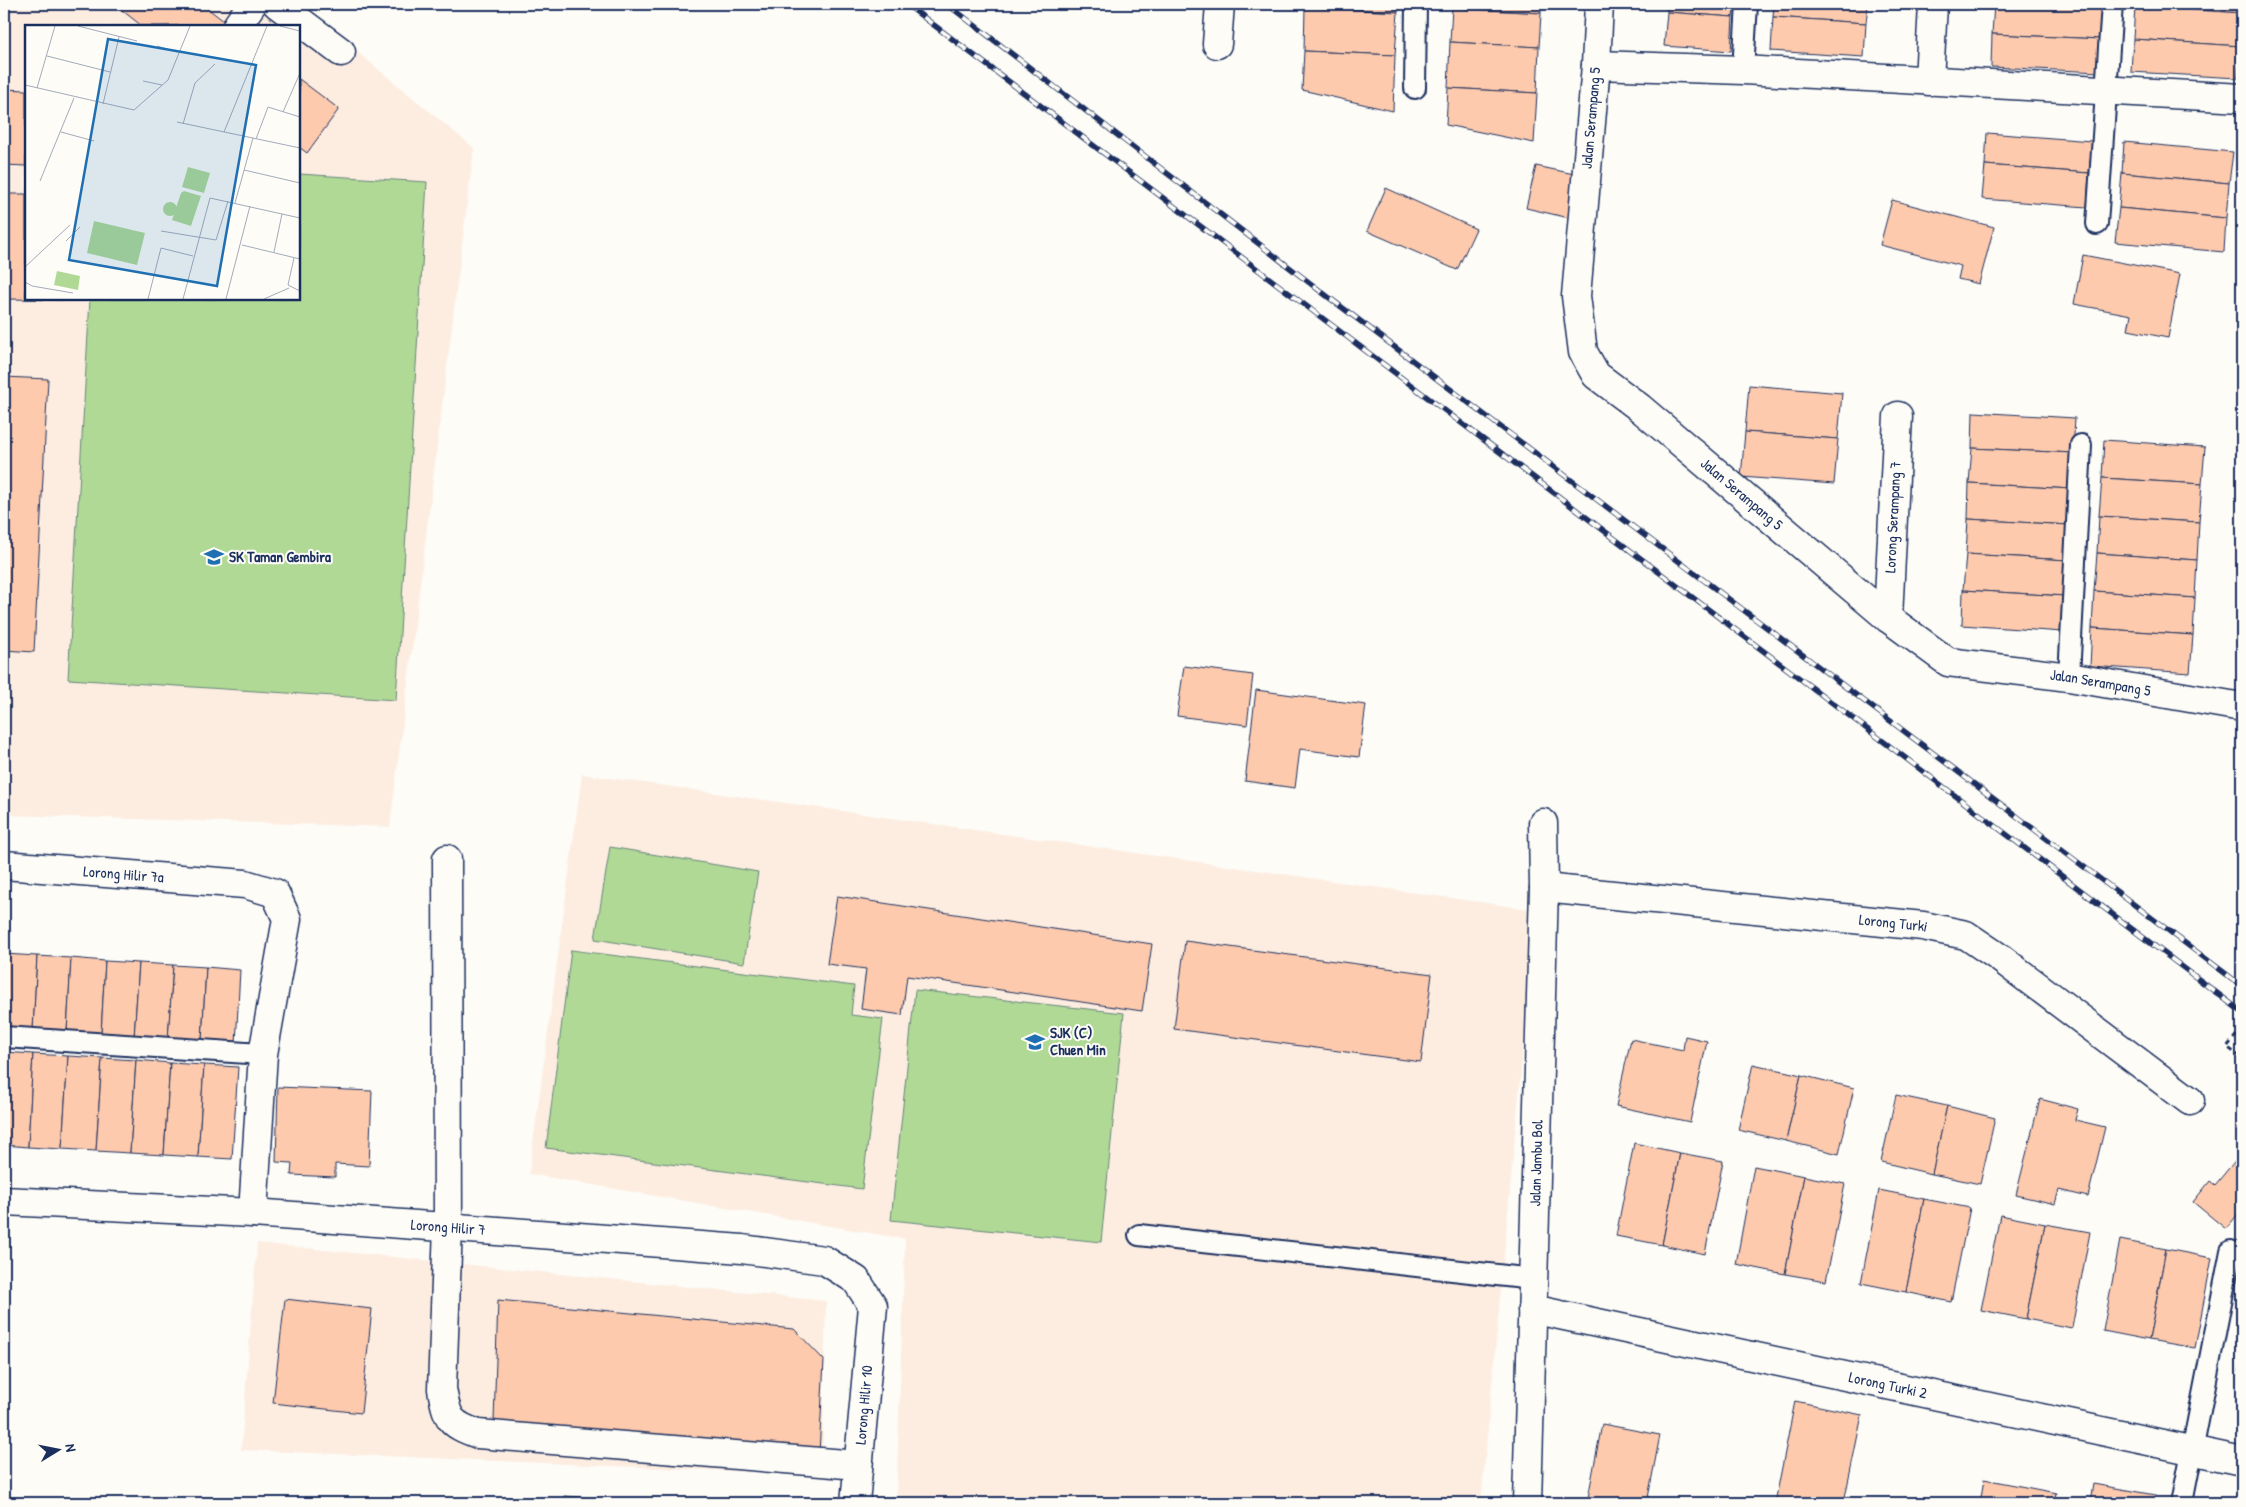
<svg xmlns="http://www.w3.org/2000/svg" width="2246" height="1507" viewBox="0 0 2246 1507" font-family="'Patrick Hand',sans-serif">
	<rect width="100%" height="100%" fill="#fdfcf7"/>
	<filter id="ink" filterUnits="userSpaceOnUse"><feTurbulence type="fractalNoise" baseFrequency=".02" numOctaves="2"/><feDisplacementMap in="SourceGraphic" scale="10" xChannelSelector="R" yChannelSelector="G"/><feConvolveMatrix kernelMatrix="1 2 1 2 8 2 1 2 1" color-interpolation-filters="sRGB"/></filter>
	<g filter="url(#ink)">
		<g fill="#fdede1" fill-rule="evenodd">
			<path d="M4,4H299L474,148L390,827L4,815ZM26,26H299V299H26Z"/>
			<path d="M582,774L1536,910L1481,1503H896L905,1239L529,1174Z"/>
			<path d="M257,1243L826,1301L822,1475L241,1450Z"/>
		</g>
		<g fill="#b0d996" stroke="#66847a">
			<path d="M299,174L427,182L396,700L68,679L90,299H299Z"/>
			<path d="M610,847L758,872L744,963L595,939Z"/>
			<path d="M571,950L854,986L851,1015L883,1019L862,1189L546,1148Z"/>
			<path d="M915,990L1124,1013L1101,1242L891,1220Z"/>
		</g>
		<g fill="#fdcaad" stroke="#1b2f5e">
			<path d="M4,4H6L4,77Z"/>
			<path d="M114,4H202L229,25L142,26Z"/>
			<path d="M1305,4H1398V12L1305,7Z"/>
			<path d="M1453,4H1541V13L1452,8Z"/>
			<path d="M1667,4H1735L1733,17L1667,12Z"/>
			<path d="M1774,4H1868L1866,23L1773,17Z"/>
			<path d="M1994,4L2103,6L2101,39L1992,34Z"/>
			<path d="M2064,4H2103V6Z"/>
			<path d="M2135,4H2242V13L2135,6Z"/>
			<path d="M2135,6L2242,13L2241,46L2133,39Z"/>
			<path d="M1305,7L1398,12L1395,55L1304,51Z"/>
			<path d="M1452,8L1541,13L1539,47L1450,42Z"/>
			<path d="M1667,12L1733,17L1731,51L1664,46Z"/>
			<path d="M1773,17L1866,23L1864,57L1771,51Z"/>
			<path d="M1992,34L2101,39L2100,72L1991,67Z"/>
			<path d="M2133,39L2241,46L2238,78L2131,72Z"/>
			<path d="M1450,42L1539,47L1537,93L1448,88Z"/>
			<path d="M1304,51L1395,55L1393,111L1302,90Z"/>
			<path d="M299,79L339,109L307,153L299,147Z"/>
			<path d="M1448,88L1537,93L1534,143L1446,125Z"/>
			<path d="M4,89L26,90V166L4,165Z"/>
			<path d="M1987,133L2092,141L2089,173L1985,165Z"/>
			<path d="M2124,142L2233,152L2229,183L2122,173Z"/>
			<path d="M1985,165L2089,173L2087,207L1982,199Z"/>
			<path d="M1536,166L1579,175L1569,218L1526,208Z"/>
			<path d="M2122,173L2229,183L2226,218L2119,208Z"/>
			<path d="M1386,188L1476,229L1457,270L1367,231Z"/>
			<path d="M7,194H26V299L81,300L6,299Z"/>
			<path d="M1892,200L1994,227L1979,284L1958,279L1961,266L1880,245Z"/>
			<path d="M2119,208L2226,218L2224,252L2115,242Z"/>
			<path d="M2083,255L2180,274L2168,338L2128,330L2131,315L2074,304Z"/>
			<path d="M4,377L48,379L34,652L4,650Z"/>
			<path d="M1749,385L1842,393L1838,439L1745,432Z"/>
			<path d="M1973,412L2075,418L2073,453L1972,448Z"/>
			<path d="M1745,432L1838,439L1834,484L1741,477Z"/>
			<path d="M2104,440L2205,447L2202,484L2102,478Z"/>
			<path d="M1972,448L2073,453L2071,489L1969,483Z"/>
			<path d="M2102,478L2202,484L2199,522L2099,516Z"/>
			<path d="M1969,483L2071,489L2069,525L1968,519Z"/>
			<path d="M2099,516L2199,522L2197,560L2097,553Z"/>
			<path d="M1968,519L2069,525L2067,560L1966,554Z"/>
			<path d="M2097,553L2197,560L2195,598L2094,591Z"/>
			<path d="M1966,554L2067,560L2065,596L1963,590Z"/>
			<path d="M1963,590L2065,596L2063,632L1962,625Z"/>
			<path d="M2094,591L2195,598L2193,635L2092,628Z"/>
			<path d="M2092,628L2193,635L2190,673L2090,666Z"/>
			<path d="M1184,666L1253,675L1247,725L1177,716Z"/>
			<path d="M1256,690L1366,705L1359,757L1300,749L1295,788L1245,781Z"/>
			<path d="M837,896L1152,944L1142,1011L907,976L902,1015L861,1009L866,969L827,964Z"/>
			<path d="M1185,941L1432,974L1421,1062L1174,1029Z"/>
			<path d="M4,954L37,956L33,1031L4,1029Z"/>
			<path d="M37,956L71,958L67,1033L33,1031Z"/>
			<path d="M71,958L105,961L101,1035L67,1033Z"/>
			<path d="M105,961L139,963L134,1038L101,1035Z"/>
			<path d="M139,963L173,965L168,1040L134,1038Z"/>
			<path d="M173,965L206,967L202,1042L168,1040Z"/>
			<path d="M206,967L240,970L236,1044L202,1042Z"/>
			<path d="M1685,1036L1707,1041L1690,1122L1616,1106L1631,1039L1683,1050Z"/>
			<path d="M4,1052L33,1054L28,1147L4,1145Z"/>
			<path d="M33,1054L68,1056L62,1149L28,1147Z"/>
			<path d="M68,1056L102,1058L96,1151L62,1149Z"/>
			<path d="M102,1058L136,1060L130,1153L96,1151Z"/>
			<path d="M136,1060L170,1063L164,1155L130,1153Z"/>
			<path d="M170,1063L204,1065L198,1157L164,1155Z"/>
			<path d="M1753,1064L1801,1075L1786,1141L1738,1130Z"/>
			<path d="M204,1065L238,1067L232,1159L198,1157Z"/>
			<path d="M1801,1075L1854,1088L1839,1154L1786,1141Z"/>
			<path d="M278,1087L372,1091L369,1166L335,1164V1177L291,1175L292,1163L276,1162Z"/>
			<path d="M1896,1095L1947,1106L1932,1174L1881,1162Z"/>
			<path d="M2040,1099L2078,1109L2075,1120L2105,1127L2088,1197L2059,1190L2055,1204L2016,1195Z"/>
			<path d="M1947,1106L1995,1118L1980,1184L1932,1174Z"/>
			<path d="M1634,1143L1680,1153L1662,1245L1616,1236Z"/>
			<path d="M1680,1153L1723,1161L1705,1254L1662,1245Z"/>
			<path d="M2239,1156L2242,1158V1209L2226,1229L2193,1202L2210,1181L2215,1185Z"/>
			<path d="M1754,1166L1804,1176L1785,1274L1736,1264Z"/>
			<path d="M1804,1176L1845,1184L1826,1281L1785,1274Z"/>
			<path d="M1879,1190L1924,1199L1906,1292L1861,1283Z"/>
			<path d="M1924,1199L1970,1208L1951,1302L1906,1292Z"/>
			<path d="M2000,1215L2045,1224L2026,1319L1981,1310Z"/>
			<path d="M2045,1224L2090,1232L2072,1328L2026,1319Z"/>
			<path d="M2120,1240L2166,1249L2149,1340L2103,1331Z"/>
			<path d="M2166,1249L2212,1258L2195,1348L2149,1340Z"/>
			<path d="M285,1299L372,1309L361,1413L273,1403Z"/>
			<path d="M498,1300L794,1329L824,1360L819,1454L494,1421Z"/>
			<path d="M2242,1356V1378L2239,1377Z"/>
			<path d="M1795,1401L1862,1415L1845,1497L1864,1501V1503H1775Z"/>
			<path d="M1602,1424L1660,1435L1647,1503H1587Z"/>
			<path d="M1984,1479L2056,1493L2054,1503H1980Z"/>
			<path d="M2093,1484L2155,1495L2153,1503H2090Z"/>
			<path d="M564,1496L611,1499L610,1503H563Z"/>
			<path d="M611,1499L656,1502V1503H610Z"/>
		</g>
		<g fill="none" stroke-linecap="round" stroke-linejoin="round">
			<defs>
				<g id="lane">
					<path d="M1743,70L1747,4"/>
					<path d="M1415,88L1416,4"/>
					<path d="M2097,224L2112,4"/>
					<path d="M2069,677L2081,445"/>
					<path d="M4,1037L263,1054"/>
					<path d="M1139,1235L1533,1279"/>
					<path d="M2182,1503L2231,1251"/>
				</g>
				<g id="street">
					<path d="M277,4L341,52"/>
					<path id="s1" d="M1599,4L1596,65L1576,296L1583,352L1596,375L1640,408L1888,618L1948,662L2069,677L2242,707"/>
					<path d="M237,26L252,4"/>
					<path d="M1217,44L1220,4"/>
					<path d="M1596,65L1743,70L2242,98"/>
					<path d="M1929,81L1933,4"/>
					<path id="s2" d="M1888,618L1898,416"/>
					<path d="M447,859L448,1227L442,1389C447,1418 449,1424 478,1434L858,1465"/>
					<path id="s3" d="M4,865L245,884L275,893L287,919L263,1054L253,1213"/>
					<path id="s4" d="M1544,888L1923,926L1966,935L2000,958L2190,1101"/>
					<path id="s5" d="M4,1201L253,1213L742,1249L824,1260L856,1280L873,1306L855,1503"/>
					<path id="s6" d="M1532,1309L2242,1461"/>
					<path id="s7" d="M1527,1503L1544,888L1543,823"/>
				</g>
			</defs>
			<use href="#lane" stroke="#1b2f5e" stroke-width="24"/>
			<use href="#street" stroke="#1b2f5e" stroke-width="31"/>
			<path stroke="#1b2f5e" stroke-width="3" stroke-dasharray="5 4" stroke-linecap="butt" d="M2242,1028L2227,1047L2242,1058"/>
			<use href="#lane" stroke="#fdfcf7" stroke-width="20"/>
			<use href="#street" stroke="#fdfcf7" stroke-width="28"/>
			<defs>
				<g id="rail">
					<path d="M906,4L2242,1012"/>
					<path d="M947,4L1319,290L2242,986"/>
				</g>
			</defs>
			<use href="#rail" stroke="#1b2f5e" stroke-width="5.5"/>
			<use href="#rail" stroke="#fdfcf7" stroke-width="4" stroke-dasharray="11" stroke-linecap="butt"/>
		</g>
	</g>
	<defs>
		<symbol id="school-bare" viewBox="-9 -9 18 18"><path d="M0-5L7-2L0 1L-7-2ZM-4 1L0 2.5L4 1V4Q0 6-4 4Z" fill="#1f6fb2" stroke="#fdfcf7" stroke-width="2.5" paint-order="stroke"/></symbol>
	</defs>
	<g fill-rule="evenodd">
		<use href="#school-bare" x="200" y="543" width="28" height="28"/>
		<use href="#school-bare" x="1021" y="1028" width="28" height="28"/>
	</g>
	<g text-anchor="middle" stroke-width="4" stroke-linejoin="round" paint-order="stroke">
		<g font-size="15" fill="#1b2f5e" stroke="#fdfcf7">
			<text transform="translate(1591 118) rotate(-85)" y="5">Jalan Serampang 5</text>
			<text dy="5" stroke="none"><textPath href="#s1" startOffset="564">Jalan Serampang 5</textPath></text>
			<text dy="5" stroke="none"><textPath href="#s2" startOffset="101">Lorong Serampang 7</textPath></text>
			<text dy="5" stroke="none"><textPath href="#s1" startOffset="984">Jalan Serampang 5</textPath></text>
			<text dy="5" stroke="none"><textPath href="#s3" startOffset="120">Lorong Hilir 7a</textPath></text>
			<text dy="5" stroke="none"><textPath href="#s4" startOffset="351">Lorong Turki</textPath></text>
			<text dy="5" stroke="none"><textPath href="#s7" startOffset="340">Jalan Jambu Bol</textPath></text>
			<text dy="5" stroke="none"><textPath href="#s5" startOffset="445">Lorong Hilir 7</textPath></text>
			<text dy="5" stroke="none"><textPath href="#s6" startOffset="364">Lorong Turki 2</textPath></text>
			<text transform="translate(864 1405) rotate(-85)" y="5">Lorong Hilir 10</text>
		</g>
		<g font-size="15" font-weight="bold" fill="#1b2f5e" stroke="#fdfcf7" text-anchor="start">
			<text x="229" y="562">SK Taman Gembira</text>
			<text x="1050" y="1038">SJK (C)<tspan x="1050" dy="17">Chuen Min</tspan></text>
		</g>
	</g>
	<g transform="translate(25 25)">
		<rect width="275" height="275" fill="#fdfcf7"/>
		<path d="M163,142L185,148L179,168L157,162ZM159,166L176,171L166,201L147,195L156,168ZM138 184a7 7 0 1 1 14 0a7 7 0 1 1-14 0ZM69,196L120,208L112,240L62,228ZM32,246L55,251L53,265L29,260Z" fill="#b0d996"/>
		<path fill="none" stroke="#a3aaba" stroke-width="1" d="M53,1L112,16M255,1L275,6M132,21L152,27M22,31L85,47M118,56L137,60M0,60L109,85L143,55L165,1M12,63L30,1M78,79L94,12M258,87L275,48M152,97L275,123M158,99L170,58L190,39M36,107L69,116M199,107L242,1M231,114L243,82L275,92M219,145L275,158M15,156L49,73M210,178L228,113M136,206L191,215L203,176M41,216L55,202M217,220L275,234M249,227L257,189M269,233L263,260L275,266M0,242L45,200M0,257L7,261L48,268M123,274L136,223L168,231M158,274L185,173L275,193M201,274L225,181M239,274L264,263"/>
		<path fill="#1f6fb2" fill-opacity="0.15" stroke="#1f6fb2" stroke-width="2.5" d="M83,14L231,40L192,261L44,235Z"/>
		<rect width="275" height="275" fill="none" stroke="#1b2f5e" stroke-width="2.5"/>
	</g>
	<rect width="2246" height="1507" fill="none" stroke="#fdfcf7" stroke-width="20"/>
	<rect x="10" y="10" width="2226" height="1487" fill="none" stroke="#1b2f5e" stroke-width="2" filter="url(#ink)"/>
	<g transform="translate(58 1450) rotate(80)" stroke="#fdfcf7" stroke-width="4" paint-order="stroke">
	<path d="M0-4L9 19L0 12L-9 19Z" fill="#1b2f5e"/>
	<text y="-8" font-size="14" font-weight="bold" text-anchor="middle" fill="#1b2f5e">N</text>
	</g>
</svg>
